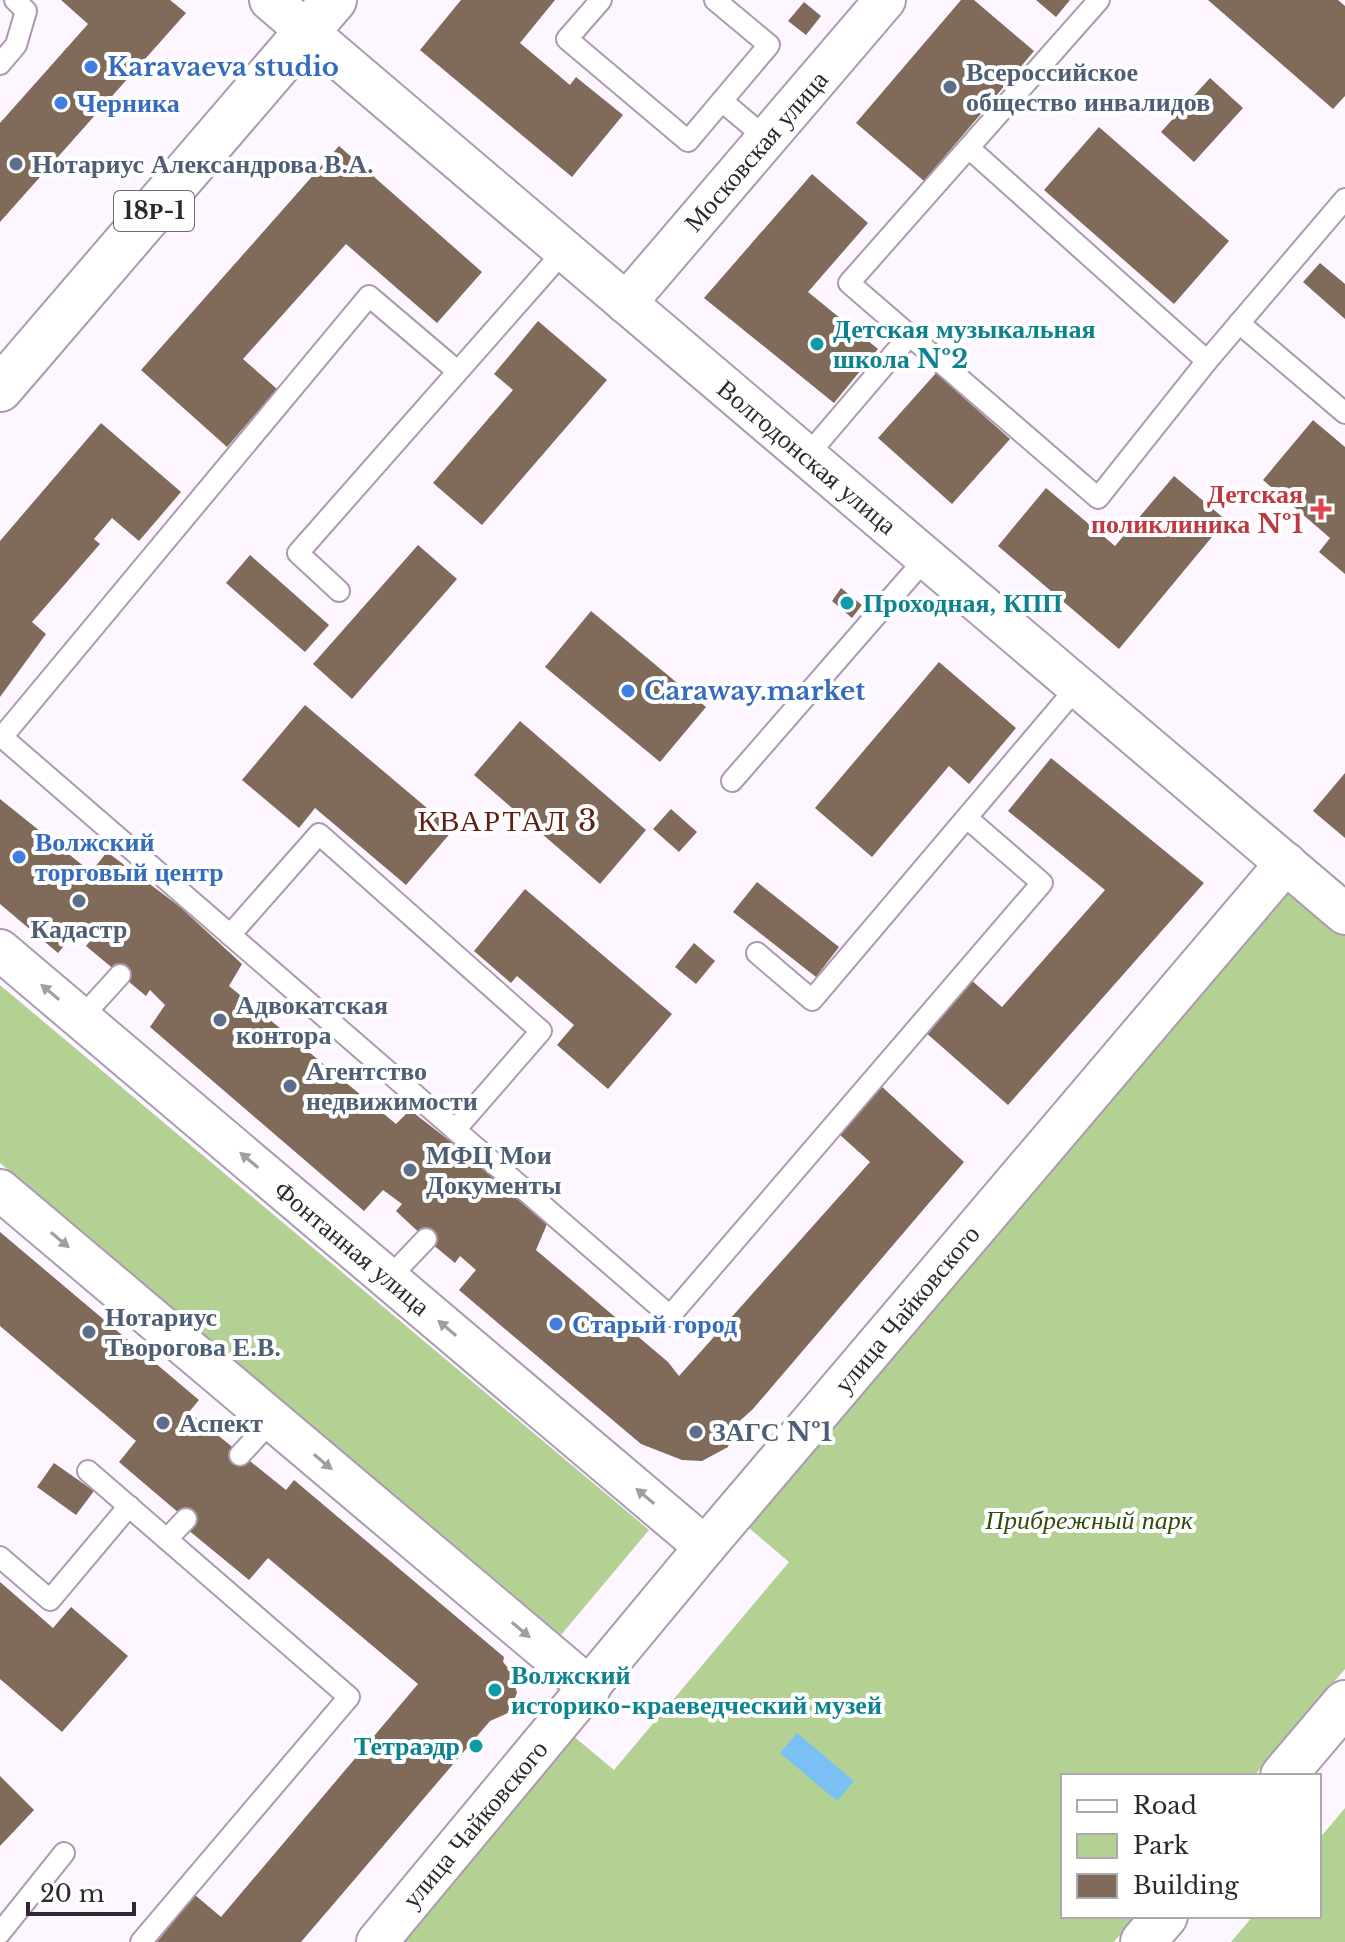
<svg xmlns="http://www.w3.org/2000/svg" width="1345" height="1942" viewBox="0 0 1345 1942" font-family="'Libre Baskerville',serif">
	<rect width="100%" height="100%" fill="#fdf5ff"/>
	<g fill="#b2d193">
		<path d="M1288,886L1345,934V1669L1254,1776H1063V1916H1136L1114,1942H398L572,1735L614,1770L789,1562L748,1527Z"/>
		<path d="M0,985L649,1530L561,1635L0,1163Z"/>
		<path d="M1345,1808V1942H1231L1253,1916H1319V1839Z"/>
	</g>
	<path fill="#7bc0f4" d="M797,1733L854,1781L837,1801L780,1753Z"/>
	<g fill="#806a5a">
		<path d="M61,0H170L186,13L0,222V123L88,24Z"/>
		<path d="M461,0H555L520,43L570,85L576,77L623,115L572,177L420,50Z"/>
		<path d="M961,0H974L1034,51L924,181L856,123Z"/>
		<path d="M1036,0H1070L1056,17Z"/>
		<path d="M1208,0H1338L1345,6V96L1333,109Z"/>
		<path d="M804,2L821,16L806,35L788,21Z"/>
		<path d="M1210,78L1243,108L1194,162L1161,132Z"/>
		<path d="M1099,127L1229,241L1174,304L1044,190Z"/>
		<path d="M339,146L482,272L437,323L346,244L243,359L277,389L227,447L141,370Z"/>
		<path d="M812,174L868,223L808,292L878,349L834,403L704,298Z"/>
		<path d="M1320,263L1345,284V319L1303,282Z"/>
		<path d="M538,321L607,380L482,525L433,483L513,390L494,374Z"/>
		<path d="M936,373L1010,439L952,504L878,438Z"/>
		<path d="M1313,420L1345,447V574L1319,552L1330,538L1263,480Z"/>
		<path d="M101,423L181,492L139,541L112,518L94,539L100,544L32,622L46,634L0,697V541Z"/>
		<path d="M1174,476L1226,520L1119,649L998,546L1046,488L1115,546Z"/>
		<path d="M418,545L457,579L352,699L313,664Z"/>
		<path d="M250,555L329,625L305,652L226,583Z"/>
		<path d="M841,588L862,605L852,618L832,601Z"/>
		<path d="M591,611L706,707L660,762L545,667Z"/>
		<path d="M939,662L1016,728L969,784L949,766L872,857L815,808Z"/>
		<path d="M305,705L453,830L406,885L315,808L299,828L242,780Z"/>
		<path d="M520,721L646,830L600,884L474,775Z"/>
		<path d="M1051,758L1204,883L1008,1105L924,1031L970,979L1002,1007L1105,890L1008,811Z"/>
		<path d="M1345,773V838L1313,811Z"/>
		<path d="M0,799L91,872L107,852L179,906L242,964L229,986L396,1124L410,1110L487,1170L547,1224L536,1250L668,1362L679,1376L870,1162L839,1134L880,1085L964,1162L753,1409L733,1427L728,1447L702,1461L682,1460L641,1444L459,1290L476,1270L460,1256L455,1263L426,1239L396,1211L402,1204L383,1190L364,1211L150,1027L165,1005L150,990L146,996L86,946L90,941L77,930L58,953L0,904Z"/>
		<path d="M671,809L697,832L679,852L653,829Z"/>
		<path d="M757,882L839,947L816,977L733,912Z"/>
		<path d="M525,889L672,1014L608,1089L557,1045L574,1025L517,976L511,983L474,951Z"/>
		<path d="M694,943L715,961L696,984L675,967Z"/>
		<path d="M0,1232L199,1400L189,1412L286,1490L294,1480L504,1657L503,1662L511,1671L517,1693L508,1713L490,1721L301,1942H157L195,1895L221,1917L418,1684L268,1558L249,1580L187,1529L186,1519L119,1462L136,1441L0,1326Z"/>
		<path d="M54,1463L94,1491L76,1515L37,1487Z"/>
		<path d="M0,1582L53,1628L71,1607L128,1656L62,1732L0,1679Z"/>
		<path d="M0,1776L34,1810L0,1846Z"/>
	</g>
	<g fill="none" stroke-linecap="round" stroke-linejoin="round">
		<defs>
			<g id="service">
				<path d="M601,0L567,39L688,141L769,45L715,0"/>
				<path d="M1099,0L849,283L1098,498L1207,361L1345,199"/>
				<path d="M0,64L16,45L26,11L15,0"/>
				<path d="M722,101L767,139"/>
				<path d="M970,149L1207,361"/>
				<path d="M1239,323L1345,413"/>
				<path d="M456,370L369,296L2,737L670,1316L1042,883L967,818"/>
				<path d="M806,457L910,335"/>
				<path d="M339,591L298,553L564,251"/>
				<path d="M732,781L926,558"/>
				<path d="M230,935L319,834L541,1031L455,1130"/>
				<path d="M757,953L812,1000L1078,686"/>
				<path d="M81,1018L120,975"/>
				<path d="M388,1279L426,1239"/>
				<path d="M240,1455L272,1420"/>
				<path d="M88,1471L349,1697L141,1942"/>
				<path d="M167,1539L186,1519"/>
				<path d="M0,1557L50,1600L129,1506"/>
				<path d="M0,1933L64,1853"/>
			</g>
			<g id="minor">
				<path d="M270,0L1345,914"/>
				<path d="M626,303L885,0"/>
				<path d="M0,950L705,1547"/>
				<path d="M0,1190L590,1688"/>
				<path d="M377,1942L705,1547L1286,863"/>
			</g>
			<g id="tertiary">
				<path d="M1283,1776L1345,1703"/>
				<path d="M1143,1942L1165,1916"/>
			</g>
			<path id="primary" d="M0,389L334,0"/>
		</defs>
		<use href="#service" stroke="#ac9ab0" stroke-width="24"/>
		<use href="#minor" stroke="#ac9ab0" stroke-width="44"/>
		<use href="#tertiary" stroke="#ac9ab0" stroke-width="48"/>
		<use href="#primary" stroke="#ac9ab0" stroke-width="48"/>
		<use href="#service" stroke="#fff" stroke-width="20"/>
		<use href="#minor" stroke="#fff" stroke-width="40"/>
		<use href="#tertiary" stroke="#fff" stroke-width="44"/>
		<use href="#primary" stroke="#fff" stroke-width="44"/>
	</g>
	<defs><path id="oneway-solid" d="M-6-.8H1V-3.2L6.5 0L1 3.2V.8H-6Z" transform="scale(2)"/></defs>
	<g fill="#a19ea2">
		<use href="#oneway-solid" transform="translate(50 992) rotate(-140)"/>
		<use href="#oneway-solid" transform="translate(249 1160) rotate(-140)"/>
		<use href="#oneway-solid" transform="translate(60 1240) rotate(40)"/>
		<use href="#oneway-solid" transform="translate(447 1328) rotate(-140)"/>
		<use href="#oneway-solid" transform="translate(323 1462) rotate(40)"/>
		<use href="#oneway-solid" transform="translate(645 1496) rotate(-140)"/>
		<use href="#oneway-solid" transform="translate(521 1630) rotate(40)"/>
	</g>
	<g fill="#3f7fe0" stroke="#fff" stroke-width="3">
		<circle cx="91" cy="67" r="8"/>
		<circle cx="61" cy="103" r="8"/>
		<circle cx="628" cy="691" r="8"/>
		<circle cx="19" cy="857" r="8"/>
		<circle cx="556" cy="1324" r="8"/>
	</g>
	<g fill="#5c6f8a" stroke="#fff" stroke-width="3">
		<circle cx="950" cy="87" r="8"/>
		<circle cx="16" cy="164" r="8"/>
		<circle cx="79" cy="901" r="8"/>
		<circle cx="220" cy="1020" r="8"/>
		<circle cx="290" cy="1086" r="8"/>
		<circle cx="410" cy="1170" r="8"/>
		<circle cx="89" cy="1332" r="8"/>
		<circle cx="163" cy="1423" r="8"/>
		<circle cx="696" cy="1432" r="8"/>
	</g>
	<g fill="#0f9aa8" stroke="#fff" stroke-width="3">
		<circle cx="817" cy="344" r="8"/>
		<circle cx="847" cy="603" r="8"/>
		<circle cx="495" cy="1690" r="8"/>
		<circle cx="476" cy="1746" r="8"/>
	</g>
	<path fill="#e0444e" stroke="#fff" stroke-width="3" d="M1317 497h8v8h8v8h-8v8h-8v-8h-8v-8h8z"/>
	<g text-anchor="middle" stroke-width="8" stroke-linejoin="round" paint-order="stroke">
		<rect fill="#fff" stroke="#6d686f" stroke-width="2" x="114" y="191" width="80" height="40" rx="6"/>
		<g font-size="24" font-weight="bold" fill="#2f2831">
			<text x="154" y="219">18Р-1</text>
		</g>
		<g font-size="26" font-weight="bold" fill="#366cbe" stroke="#fff" text-anchor="start">
			<text x="107" y="76">Karavaeva studio</text>
			<text x="77" y="112">Черника</text>
			<text x="644" y="700">Caraway.market</text>
			<text x="35" y="851">Волжский<tspan x="35" dy="30">торговый центр</tspan></text>
			<text x="572" y="1333">Старый город</text>
		</g>
		<g font-size="26" font-weight="bold" fill="#4e5e75" stroke="#fff" text-anchor="start">
			<text x="966" y="81">Всероссийское<tspan x="966" dy="30">общество инвалидов</tspan></text>
			<text x="32" y="173">Нотариус Александрова В.А.</text>
			<text x="79" y="938" text-anchor="middle">Кадастр</text>
			<text x="236" y="1014">Адвокатская<tspan x="236" dy="30">контора</tspan></text>
			<text x="306" y="1080">Агентство<tspan x="306" dy="30">недвижимости</tspan></text>
			<text x="426" y="1164">МФЦ Мои<tspan x="426" dy="30">Документы</tspan></text>
			<text x="105" y="1326">Нотариус<tspan x="105" dy="30">Творогова Е.В.</tspan></text>
			<text x="179" y="1432">Аспект</text>
			<text x="712" y="1441">ЗАГС №1</text>
		</g>
		<g font-size="26" fill="#2f2831" stroke="#fff">
			<text transform="translate(756 151) rotate(-49)" y="9">Московская улица</text>
			<text transform="translate(807 457) rotate(40)" y="9">Волгодонская улица</text>
			<text transform="translate(352 1248) rotate(40)" y="9">Фонтанная улица</text>
			<text transform="translate(907 1309) rotate(-50)" y="9">улица Чайковского</text>
			<text transform="translate(475 1824) rotate(-50)" y="9">улица Чайковского</text>
		</g>
		<g font-size="26" font-weight="bold" fill="#0d838f" stroke="#fff" text-anchor="start">
			<text x="833" y="338">Детская музыкальная<tspan x="833" dy="30">школа №2</tspan></text>
			<text x="863" y="612">Проходная, КПП</text>
			<text x="511" y="1684">Волжский<tspan x="511" dy="30">историко-краеведческий музей</tspan></text>
			<text x="460" y="1755" text-anchor="end">Тетраэдр</text>
		</g>
		<g font-size="26" font-weight="bold" fill="#be3a42" stroke="#fff" text-anchor="end">
			<text x="1303" y="503">Детская<tspan x="1303" dy="30">поликлиника №1</tspan></text>
		</g>
		<g font-size="26" font-style="italic" fill="#324d0c" stroke="#fff">
			<text x="1089" y="1529">Прибрежный парк</text>
		</g>
		<g font-size="30" letter-spacing="2" fill="#611e13" stroke="#fff">
			<text x="508" y="831">КВАРТАЛ 3</text>
		</g>
	</g>
	<rect x="1061" y="1774" width="260" height="144" fill="#ffffff" stroke="#aca9ad" stroke-width="2"/>
	<rect x="1077" y="1800" width="40" height="12" fill="#ffffff" stroke="#aca9ad" stroke-width="2"/>
	<text x="1133" y="1814" font-size="24" fill="#2f2831">Road</text>
	<rect x="1077" y="1834" width="40" height="24" fill="#b2d193" stroke="#aca9ad" stroke-width="2"/>
	<text x="1133" y="1854" font-size="24" fill="#2f2831">Park</text>
	<rect x="1077" y="1874" width="40" height="24" fill="#806a5a" stroke="#aca9ad" stroke-width="2"/>
	<text x="1133" y="1894" font-size="24" fill="#2f2831">Building</text>
	<path d="M28 1902v12h106v-12" fill="none" stroke="#2f2831" stroke-width="4"/>
	<text x="40" y="1902" font-size="24" fill="#2f2831" stroke="#ffffff" stroke-width="6" paint-order="stroke">20 m</text>
</svg>
